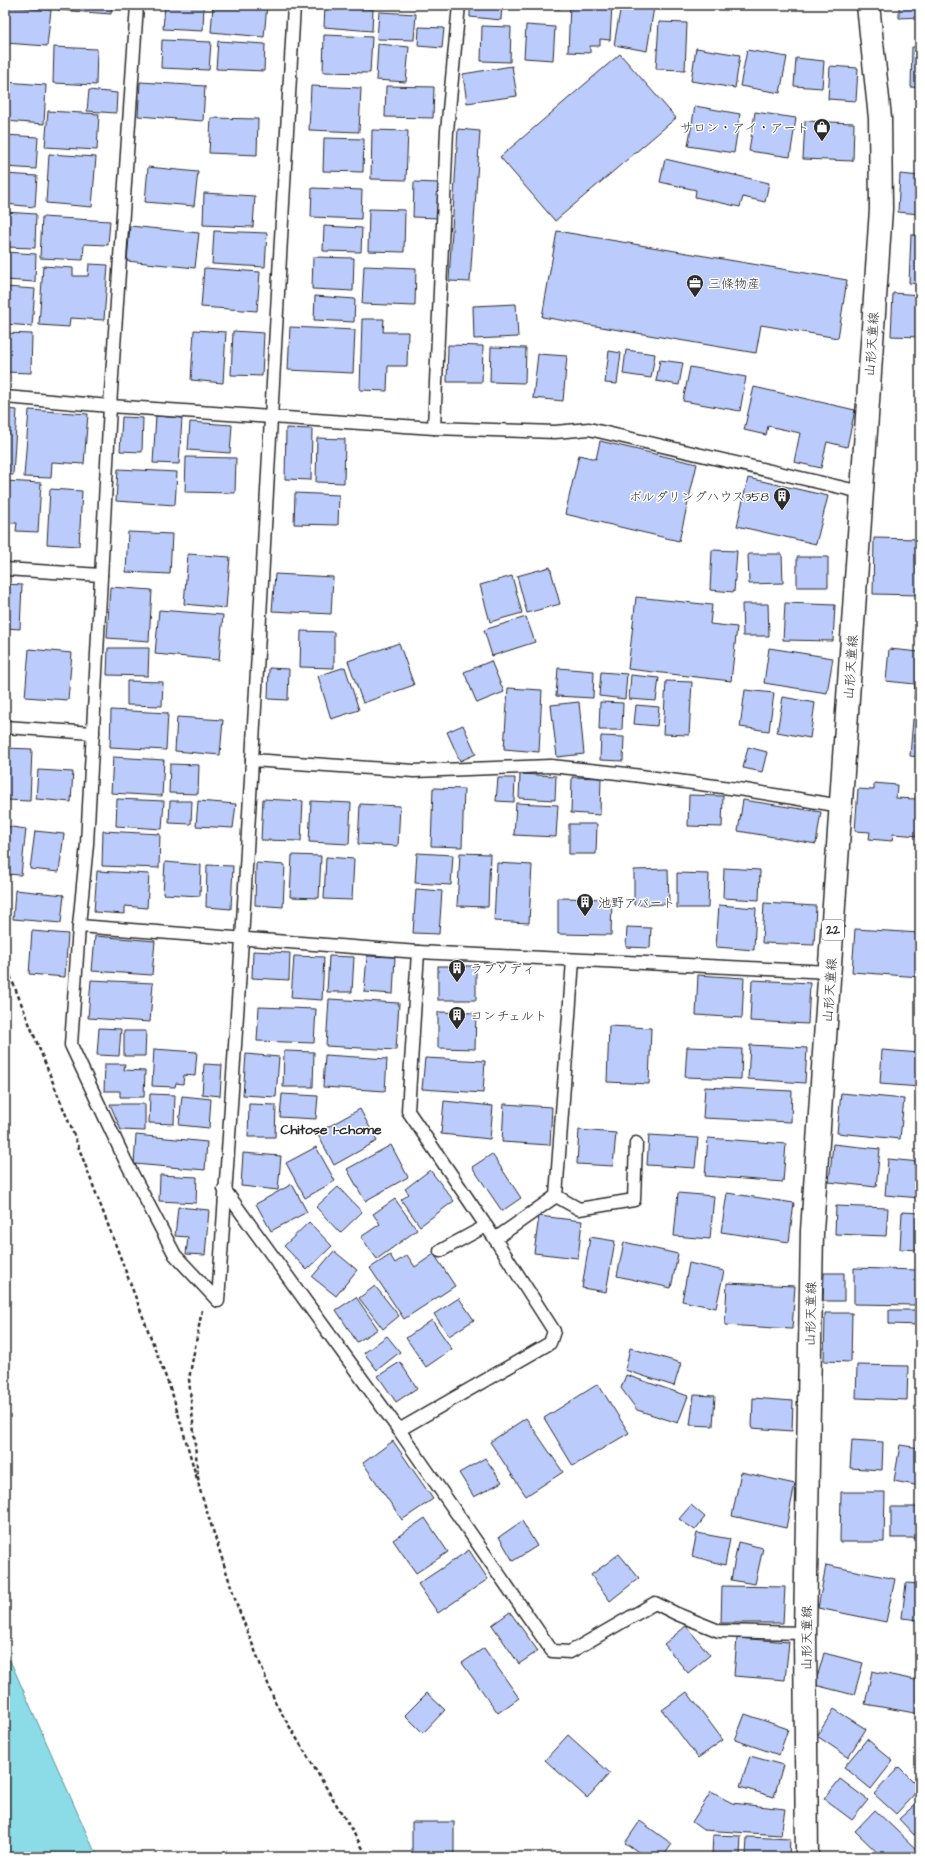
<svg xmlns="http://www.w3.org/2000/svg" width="925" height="1862" viewBox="0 0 925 1862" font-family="'Architects Daughter','Klee One',sans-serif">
	<rect width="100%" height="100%" fill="#fff"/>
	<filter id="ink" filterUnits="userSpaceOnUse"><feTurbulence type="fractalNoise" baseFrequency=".025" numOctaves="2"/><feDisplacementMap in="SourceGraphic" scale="8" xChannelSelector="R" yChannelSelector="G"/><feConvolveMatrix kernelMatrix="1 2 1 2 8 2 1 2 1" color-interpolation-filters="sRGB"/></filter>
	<g filter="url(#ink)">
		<path fill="#8bdce6" stroke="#65959b" d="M5,1649L94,1850L100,1857H5Z"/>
		<g fill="#bbccfc" stroke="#2b2b2b">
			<path d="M59,5H112L111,14L58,10Z"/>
			<path d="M165,5H204L203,31L163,29Z"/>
			<path d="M213,5H267L264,37L211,32Z"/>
			<path d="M383,5H421V7Z"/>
			<path d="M470,5H502L501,20L470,17Z"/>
			<path d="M532,5H561L560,9L532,7Z"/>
			<path d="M570,5H612L610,40L600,39V46H590V53L568,52Z"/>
			<path d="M621,5L654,7L647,51L614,45Z"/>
			<path d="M899,5H920V17L899,18Z"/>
			<path d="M5,6L51,10L47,46L5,43Z"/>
			<path d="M325,6L373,9L372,31L324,27Z"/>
			<path d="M379,12L416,14L414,40L377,39Z"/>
			<path d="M659,22L687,23L685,70L656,69Z"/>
			<path d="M526,25L555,27L553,60L524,58Z"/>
			<path d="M482,26L511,27L510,62L481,61Z"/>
			<path d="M419,27L444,28L442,48L418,46Z"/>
			<path d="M324,35L372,37L370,73L323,72Z"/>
			<path d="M162,40L211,42L209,70L161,68Z"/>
			<path d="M218,41L265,44L264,71L216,69Z"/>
			<path d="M378,44L409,47L406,82L376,80Z"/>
			<path d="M54,47L97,49L96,85L53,83Z"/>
			<path d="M912,47H920V88L911,87Z"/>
			<path d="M696,48L740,55L735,88L691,81Z"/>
			<path d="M747,50L787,57L780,93L740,86Z"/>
			<path d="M620,54L676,118L555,221L500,157Z"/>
			<path d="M796,58L824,61L822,88L794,86Z"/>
			<path d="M512,66L517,96L467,103L463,74Z"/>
			<path d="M830,66L858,68L856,101L828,99Z"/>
			<path d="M5,82L46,85L44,124L5,121Z"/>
			<path d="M140,82L205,86L203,121L138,116Z"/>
			<path d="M311,86L361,88L359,132L309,130Z"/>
			<path d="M386,86L434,87L433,118L385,117Z"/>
			<path d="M89,90L117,93L116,113L87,111Z"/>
			<path d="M695,106L740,114L734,153L688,146Z"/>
			<path d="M48,111L99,114L97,150L45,147Z"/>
			<path d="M755,112L796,118L790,157L749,151Z"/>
			<path d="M211,118L258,119L257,155L209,153Z"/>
			<path d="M805,121L854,123L853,161L803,159Z"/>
			<path d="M458,129L480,131L470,282L449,281Z"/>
			<path d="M372,130L408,131L406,180L371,179Z"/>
			<path d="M5,135L38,137L36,169L5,167Z"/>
			<path d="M324,138L364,139L363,172L323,171Z"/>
			<path d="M49,154L96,157L92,207L46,203Z"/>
			<path d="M665,159L769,183L765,202L743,197L740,207L695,197L696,190L660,182Z"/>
			<path d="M148,167L198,172L194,206L145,202Z"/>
			<path d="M5,174L37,176L35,207L5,204Z"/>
			<path d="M900,174L920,176V214L898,212Z"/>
			<path d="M414,182L438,183V218L413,217Z"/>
			<path d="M312,188L362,190L361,219L311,217Z"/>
			<path d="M204,193L255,196L253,227L203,225Z"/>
			<path d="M369,209L405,210L404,252L368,251Z"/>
			<path d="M5,212L36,214L35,248L5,247Z"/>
			<path d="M42,217L110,221L108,245L84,244L83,260L40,258Z"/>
			<path d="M130,226L199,233L195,268L127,261Z"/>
			<path d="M324,226L362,228L361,252L323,251Z"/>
			<path d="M214,231L267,233L265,267L212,264Z"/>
			<path d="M557,231L847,280L838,338L761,325L756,353L542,317Z"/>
			<path d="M911,235H920V284L909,283Z"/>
			<path d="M5,252L36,254L35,282L5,280Z"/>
			<path d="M313,257L354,258L353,291L312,289Z"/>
			<path d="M89,264L108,265L104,320L70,318L69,327L39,325L43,266L73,268V276H88Z"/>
			<path d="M364,266L416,268L415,306L362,304Z"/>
			<path d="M204,268L260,272L257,311L201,307Z"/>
			<path d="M5,287L35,289L32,326L5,324Z"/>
			<path d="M893,293L920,295V337L891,336Z"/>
			<path d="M315,296L355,299L354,322L314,320Z"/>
			<path d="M516,304L518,337L474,339L473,306Z"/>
			<path d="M362,319H384L383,332H408L407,366H388L387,391L360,390Z"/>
			<path d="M290,327L355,330L353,373L288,370Z"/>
			<path d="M194,330L226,332L223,383L191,380Z"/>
			<path d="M233,331L264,333L262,376L231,375Z"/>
			<path d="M5,333L32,334L31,373L5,372Z"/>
			<path d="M448,345L483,346L482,382H447Z"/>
			<path d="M491,347L526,348L525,383L490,382Z"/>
			<path d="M626,350L655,354L651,378L623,374Z"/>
			<path d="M609,351L621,353L617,384L605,383Z"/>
			<path d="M538,354L567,356L563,401L533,398Z"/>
			<path d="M660,360L683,363L679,385L656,381Z"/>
			<path d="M690,367L746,377L740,411L683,401Z"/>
			<path d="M754,387L855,410L847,447L827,442L821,468L794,462L800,433L768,426L766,435L744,430Z"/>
			<path d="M5,409L17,410L13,475L5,474Z"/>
			<path d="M29,410L88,414L84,464L52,462L51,478L24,477Z"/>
			<path d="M156,416L182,418L179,464L153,463Z"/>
			<path d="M122,417L143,418L142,452L120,451Z"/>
			<path d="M190,422L232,425L230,453L188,450Z"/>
			<path d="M286,428L312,429L311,480L285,479Z"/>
			<path d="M317,438L345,439L344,483L316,482Z"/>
			<path d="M600,441L697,464L679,541L565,514L579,455L596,459Z"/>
			<path d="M186,457L236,458L235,493L185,492Z"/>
			<path d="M118,469L177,472L175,505L116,501Z"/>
			<path d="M748,478L828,496L816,544L737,526Z"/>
			<path d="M5,481L41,483L38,532L16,531L17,523H5Z"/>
			<path d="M50,489L82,491L79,546L47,544Z"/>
			<path d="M295,493L339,495L338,525L294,524Z"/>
			<path d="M128,532L172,534L170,574L126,572Z"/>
			<path d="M874,538L920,539V595L873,594Z"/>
			<path d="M712,550L737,551L734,592L710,590Z"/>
			<path d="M188,554L230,557L226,608L184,604Z"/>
			<path d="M748,554H782L783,583L749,584Z"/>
			<rect x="797" y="557" width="31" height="30"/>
			<path d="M550,567L560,604L527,613L517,576Z"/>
			<path d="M275,574L333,577L331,614L272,611Z"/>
			<path d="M512,576L522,613L490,622L480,585Z"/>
			<path d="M5,584L22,585L20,629L5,628Z"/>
			<path d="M110,587L152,590L149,641L107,638Z"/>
			<path d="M636,597L712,605L710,624L737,627L731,681L628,669Z"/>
			<path d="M785,603L835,605L833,641L783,640Z"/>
			<path d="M742,604H768L769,636H743Z"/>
			<path d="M159,610L223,615L219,660L155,654Z"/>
			<path d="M526,617L535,642L492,656L484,630Z"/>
			<path d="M301,631L334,632V668L300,667Z"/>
			<path d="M399,643L414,685L363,703L348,661Z"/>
			<path d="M108,648H149L148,676L107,675Z"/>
			<path d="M769,648L833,658L827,693L764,683Z"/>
			<path d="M29,649L72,653L68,700L25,697Z"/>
			<path d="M889,649L920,652V700L914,699L915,684L886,681Z"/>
			<path d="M491,661L504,692L477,703L464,672Z"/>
			<path d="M345,667L359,710L331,719L318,676Z"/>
			<path d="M269,668L289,669L288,700L268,699Z"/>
			<path d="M558,668L594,671L593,698L556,696Z"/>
			<path d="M601,672L627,674L625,699L599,696Z"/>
			<path d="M631,675L659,678L656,701L629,699Z"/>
			<path d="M127,681L163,682L162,706L127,705Z"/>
			<path d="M666,681L692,682L689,735L663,734Z"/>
			<path d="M508,688L542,690L539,752L504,749Z"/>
			<path d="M745,690L774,693L769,731L740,727Z"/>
			<path d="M783,697L815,703L810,738L777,732Z"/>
			<path d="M579,702L584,754L557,757L551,705Z"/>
			<path d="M600,702L623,703L622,730H599Z"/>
			<path d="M636,705L659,707L657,726L634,724Z"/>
			<path d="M111,710L168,713L166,750L110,747Z"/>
			<path d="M177,717L223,720L220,755L175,751Z"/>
			<path d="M913,719L920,720V757L910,756Z"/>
			<path d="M463,725L476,754L460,761L447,732Z"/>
			<path d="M601,736L624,737L623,761L600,760Z"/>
			<path d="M748,747L767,752L762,772L743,768Z"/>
			<path d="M5,748L32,749L30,801L5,800Z"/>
			<path d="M113,757L164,760L162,796L111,793Z"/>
			<path d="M170,764L199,765L198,794L169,793Z"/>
			<path d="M38,770L73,772L71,802L36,799Z"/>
			<path d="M520,774L556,776L555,800L519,798Z"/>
			<path d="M572,777L601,778L600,815L571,813Z"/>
			<path d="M498,778H515L514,802L496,801Z"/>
			<path d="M874,783L897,785L896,798L917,799L916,807H920V836L893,834L892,841L869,839L870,832L855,831L858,789L874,790Z"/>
			<path d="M433,788L464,789L462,847L431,846Z"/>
			<path d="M689,795L723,796L722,827L688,826Z"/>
			<path d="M117,799L164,801L162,829L116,826Z"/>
			<path d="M263,799L303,801L301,841L261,840Z"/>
			<path d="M743,800L821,812L816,844L738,831Z"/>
			<path d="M170,801H192L191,824L169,823Z"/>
			<path d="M198,801L236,804L233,828L196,826Z"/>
			<path d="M311,801L351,803L349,844L309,842Z"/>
			<path d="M516,803L558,805L556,837L514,835Z"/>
			<path d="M360,804L400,806L398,846L358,844Z"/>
			<path d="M569,824H597L596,854H569Z"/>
			<path d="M5,826L26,829L21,875L5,874Z"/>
			<path d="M35,831L64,834L59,872L30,869Z"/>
			<path d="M103,831L160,834L159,868L102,866Z"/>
			<path d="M417,853L453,855L451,885L415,883Z"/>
			<path d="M460,853L490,854L488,907L457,906Z"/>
			<path d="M292,855L321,856L319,898L290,897Z"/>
			<path d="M326,857L354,859L352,900L324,899Z"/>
			<path d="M165,862L201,865L200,896L163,894Z"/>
			<path d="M256,863L285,865L283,907L255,905Z"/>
			<path d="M497,863L532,865L529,923L494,921Z"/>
			<path d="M207,865L233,866L231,909L206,907Z"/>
			<path d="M724,868L760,870L759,900L723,898Z"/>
			<path d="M668,869L669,904L634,905V870Z"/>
			<path d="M97,871L149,874L147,908L125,906V914L94,912Z"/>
			<path d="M677,873L709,874L708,908H677Z"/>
			<path d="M416,889L442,891L439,934L413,933Z"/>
			<path d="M15,890L64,895L61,923L13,919Z"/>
			<path d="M558,898L612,899L611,935L558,934Z"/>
			<path d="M764,903L816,906L814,945L762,943Z"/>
			<path d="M719,905L756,908L754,950L716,947Z"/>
			<path d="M627,927L651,928L650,948L626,947Z"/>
			<path d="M855,929L920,933V977L852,972Z"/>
			<path d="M32,931L68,934L65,977L29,974Z"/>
			<path d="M95,936L155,941L152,975L92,971Z"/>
			<path d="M253,951L290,953L289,980L252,978Z"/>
			<path d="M294,956L324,957L322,1000L291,998Z"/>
			<path d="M329,956L354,957L352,992H327Z"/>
			<path d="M367,956L395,957L393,994L364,992Z"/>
			<rect x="438" y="966" width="38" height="34"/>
			<path d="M698,975L744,978L742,1018L696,1015Z"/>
			<path d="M91,980L153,983L150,1022L88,1018Z"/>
			<path d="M752,980L810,983L808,1024L750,1021Z"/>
			<path d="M329,999L399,1003L396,1050L326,1046Z"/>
			<path d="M259,1007L316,1009L314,1043L257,1041Z"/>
			<path d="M438,1012L476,1013L475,1049L438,1048Z"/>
			<path d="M609,1026L651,1028L649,1084L607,1082Z"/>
			<path d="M99,1028L121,1029L119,1056L97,1055Z"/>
			<path d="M124,1031H146L145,1056H124Z"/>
			<path d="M750,1045L807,1048L805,1083L748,1079Z"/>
			<path d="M687,1047L742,1049L741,1079L685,1077Z"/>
			<path d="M154,1049L197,1052L195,1076L184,1075L183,1084L176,1083L175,1087L152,1086Z"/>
			<path d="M882,1050L920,1053V1087L880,1084Z"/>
			<path d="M284,1051L314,1052L313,1087H283Z"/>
			<path d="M246,1054L279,1057L276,1097L243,1095Z"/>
			<path d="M325,1055L387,1059L385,1091L323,1087Z"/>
			<path d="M425,1058L485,1061L483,1093L422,1089Z"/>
			<path d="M105,1064H125L124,1070L145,1071L144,1097H120V1091H104Z"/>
			<path d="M204,1064L222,1065L220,1096L202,1094Z"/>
			<path d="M705,1087L792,1091L791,1122L703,1118Z"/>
			<path d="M841,1093L904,1099L900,1139L837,1133Z"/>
			<path d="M150,1094L175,1095L174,1124L149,1123Z"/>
			<path d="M282,1094L318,1096L316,1119L280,1117Z"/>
			<path d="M182,1096L211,1099L209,1128L179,1125Z"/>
			<path d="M444,1101L493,1106L490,1139L441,1134Z"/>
			<path d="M110,1104H145V1131L121,1130Z"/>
			<path d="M249,1104L276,1105L275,1137H248Z"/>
			<path d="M504,1104L552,1107L550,1145L502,1142Z"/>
			<path d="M360,1109L377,1141L334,1165L317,1133Z"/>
			<path d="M579,1130L616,1133L613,1166L577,1164Z"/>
			<path d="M136,1135L207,1142L205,1170L134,1164Z"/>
			<path d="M649,1135L698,1138L695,1168L647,1165Z"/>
			<path d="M708,1138L786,1144L783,1182L705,1176Z"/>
			<path d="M833,1144L880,1149L876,1187L829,1182Z"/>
			<path d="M391,1145L408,1177L365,1201L347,1169Z"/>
			<path d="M316,1147L335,1181L305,1198L286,1163Z"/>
			<path d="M243,1153L281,1156L278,1190L241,1186Z"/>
			<path d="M492,1154L521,1198L502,1211L472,1167Z"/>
			<path d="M888,1159L920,1162V1198L885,1195Z"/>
			<path d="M430,1170L454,1201L420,1226L401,1200L409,1194L405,1189Z"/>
			<path d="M160,1175L197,1177L196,1203L159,1201Z"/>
			<path d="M292,1184L307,1212L271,1231L256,1204Z"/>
			<path d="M338,1187L362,1212L340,1233L316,1207Z"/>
			<path d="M678,1193L714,1196L710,1239L674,1236Z"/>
			<path d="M727,1193L794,1203L789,1242L721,1232Z"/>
			<path d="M395,1199L417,1230L377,1259L361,1237L380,1224L373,1214Z"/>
			<path d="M836,1206L888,1208L886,1236L835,1234Z"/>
			<path d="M178,1207L209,1210L205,1255L186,1254L188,1237L175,1236Z"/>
			<path d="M902,1212L920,1213V1250L900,1249Z"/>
			<path d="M539,1216L582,1221L578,1258L534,1253Z"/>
			<path d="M309,1222L332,1246L307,1270L284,1246Z"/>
			<path d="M590,1237L615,1241L606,1292L582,1288Z"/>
			<path d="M624,1242L678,1254L671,1288L617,1276Z"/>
			<path d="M334,1251L357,1270L336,1296L312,1277Z"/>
			<path d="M434,1254L455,1286L404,1319L370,1268L390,1255L395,1263L407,1255L415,1267Z"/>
			<path d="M689,1263L724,1271L716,1308L682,1301Z"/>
			<path d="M854,1268L917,1270L916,1305L854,1304Z"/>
			<path d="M824,1273H844V1301H823Z"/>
			<path d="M727,1283L795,1286L792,1329L725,1325Z"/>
			<path d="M375,1286L399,1316L383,1329L359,1298Z"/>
			<path d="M356,1297L378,1329L357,1342L336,1310Z"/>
			<path d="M459,1298L474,1320L449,1336L434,1314Z"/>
			<path d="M889,1310H920V1325L889,1324Z"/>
			<path d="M825,1313H852L851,1362L824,1361Z"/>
			<path d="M432,1320L452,1349L426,1367L406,1338Z"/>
			<path d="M387,1336L400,1352L377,1370L364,1353Z"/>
			<path d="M630,1348L681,1363L674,1386L625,1370Z"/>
			<path d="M400,1362L417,1388L396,1402L378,1376Z"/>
			<path d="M857,1365L908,1366L907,1400L856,1398Z"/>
			<path d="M626,1375L688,1396L678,1423L637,1410L621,1388Z"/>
			<path d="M598,1384L629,1433L573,1466L544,1418Z"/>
			<path d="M694,1395L715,1396L713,1426L690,1425Z"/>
			<path d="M753,1398L793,1401L792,1431L752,1428Z"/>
			<path d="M526,1418L563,1472L526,1496L490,1442Z"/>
			<path d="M852,1440L883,1442L882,1470L850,1468Z"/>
			<path d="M393,1441L433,1499L402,1520L363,1463Z"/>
			<path d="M900,1445L920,1448V1486L894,1481Z"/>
			<path d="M485,1458L502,1482L474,1497L459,1473Z"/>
			<path d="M741,1472L795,1484L786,1528L732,1516Z"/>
			<path d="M841,1492H885L884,1542H840Z"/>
			<path d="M691,1505L705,1517L695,1530L679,1519Z"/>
			<rect x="891" y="1507" width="29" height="31"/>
			<path d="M425,1518L448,1552L416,1573L393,1540Z"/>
			<path d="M522,1521L537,1546L513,1561L499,1537Z"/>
			<path d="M697,1533L730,1539L725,1565L692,1556Z"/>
			<path d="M738,1542L763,1548L755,1584L731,1580Z"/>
			<path d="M469,1550L488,1579L438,1613L418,1584Z"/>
			<path d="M619,1554L639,1578L610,1601L591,1575Z"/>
			<path d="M826,1565L895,1579L886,1622L818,1608Z"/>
			<path d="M906,1583L920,1584V1620L902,1618Z"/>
			<path d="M722,1586L785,1587L783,1623H721Z"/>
			<path d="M510,1612L538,1651L519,1664L492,1625Z"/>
			<path d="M686,1626L710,1655L688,1673L664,1644Z"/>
			<path d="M737,1638L789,1642L785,1680L734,1676Z"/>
			<path d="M484,1648L519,1698L498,1713L462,1663Z"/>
			<path d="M824,1653L863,1663L854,1695L815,1685Z"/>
			<path d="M872,1671L920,1681V1714L865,1704Z"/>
			<path d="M687,1692L723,1740L698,1758L662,1710Z"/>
			<path d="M427,1693L445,1710L423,1733L405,1715Z"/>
			<path d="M834,1709L866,1729L848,1757L817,1736Z"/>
			<path d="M745,1714L788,1729L779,1755L735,1740Z"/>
			<path d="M568,1735L610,1773L587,1798L545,1760Z"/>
			<path d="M867,1739L893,1761L871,1789L844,1767Z"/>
			<path d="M750,1756L783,1765L774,1797L740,1787Z"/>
			<path d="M899,1767L920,1788L896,1814L874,1794Z"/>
			<path d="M840,1779L868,1800L852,1820L824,1799Z"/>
			<path d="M711,1792L732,1803L785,1809L781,1835L703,1830L692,1822Z"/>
			<path d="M920,1800V1829L914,1835L899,1819Z"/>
			<path d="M875,1810L917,1850L910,1857H882L855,1831Z"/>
			<path d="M640,1821L672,1844L663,1857H646L625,1843Z"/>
			<rect x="412" y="1822" width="42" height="35"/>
			<path d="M713,1835L741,1836L740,1856L712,1854Z"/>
			<path d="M747,1837L790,1839L789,1857H746Z"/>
		</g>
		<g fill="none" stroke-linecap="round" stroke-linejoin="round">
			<defs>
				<g id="service">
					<path d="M137,5L110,406L87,844L79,926L71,1045L125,1160L175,1255L218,1301L242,940L294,5"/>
					<path d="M5,397L110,406L434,428L555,432L589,429L861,492"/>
					<path d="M434,428L447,131L459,5"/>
					<path d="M5,569L101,575"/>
					<path d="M5,727L93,733"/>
					<path d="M252,760L414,771L551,766L618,773L745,790L841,806"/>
					<path d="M79,926L418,952L408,1111L495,1239L554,1331L550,1343L399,1430"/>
					<path d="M418,952L830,972"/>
					<path d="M224,1189L399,1430L552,1651L570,1652L655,1603L677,1614L719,1631L805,1633"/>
					<path d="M556,1196L579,1209L634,1200L636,1143"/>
					<path d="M495,1239L556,1196L573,960"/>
					<path d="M440,1251L486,1226"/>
				</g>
				<path id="primary" d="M807,1857L805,1633L812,1231L881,209L880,118L868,5"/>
			</defs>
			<use href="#service" stroke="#2b2b2b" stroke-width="15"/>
			<use href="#primary" stroke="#2b2b2b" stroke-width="25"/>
			<g stroke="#2b2b2b" stroke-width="2.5" stroke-dasharray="4 3" stroke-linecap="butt">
				<path d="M5,963L72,1130L173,1396L197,1479"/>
				<path d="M202,1310L189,1379L199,1487L237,1605L276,1704L368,1857"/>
			</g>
			<use href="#service" stroke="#fff" stroke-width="12"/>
			<use href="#primary" stroke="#fff" stroke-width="22"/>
		</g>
	</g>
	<defs>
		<symbol id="shop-pin" viewBox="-11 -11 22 30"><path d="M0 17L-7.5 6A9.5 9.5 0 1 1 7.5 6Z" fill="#2b2b2b" stroke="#fff"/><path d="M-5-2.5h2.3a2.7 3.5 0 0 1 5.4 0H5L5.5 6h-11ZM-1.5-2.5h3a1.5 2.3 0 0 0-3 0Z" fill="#fff"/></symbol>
		<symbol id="office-pin" viewBox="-11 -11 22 30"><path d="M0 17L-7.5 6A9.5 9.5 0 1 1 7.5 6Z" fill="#2b2b2b" stroke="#fff"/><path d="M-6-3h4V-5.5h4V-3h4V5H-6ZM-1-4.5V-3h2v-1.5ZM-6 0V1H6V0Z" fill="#fff"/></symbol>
		<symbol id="building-pin" viewBox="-11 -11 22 30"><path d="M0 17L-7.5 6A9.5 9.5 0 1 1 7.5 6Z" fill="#2b2b2b" stroke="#fff"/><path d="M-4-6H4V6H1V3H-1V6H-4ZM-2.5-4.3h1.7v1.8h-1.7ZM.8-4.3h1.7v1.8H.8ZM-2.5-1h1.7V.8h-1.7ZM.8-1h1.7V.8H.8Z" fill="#fff"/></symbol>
	</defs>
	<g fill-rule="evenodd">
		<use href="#shop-pin" x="812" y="117" width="20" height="27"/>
		<use href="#office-pin" x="685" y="273" width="20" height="27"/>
		<use href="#building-pin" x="772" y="486" width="20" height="27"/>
		<use href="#building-pin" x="575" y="892" width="20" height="27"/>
		<use href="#building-pin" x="447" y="958" width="20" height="27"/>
		<use href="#building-pin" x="447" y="1005" width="20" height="27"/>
	</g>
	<g text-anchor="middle" stroke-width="3" stroke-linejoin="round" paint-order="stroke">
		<rect fill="#fff" stroke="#6b6b6b" stroke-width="1" x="822" y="920" width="22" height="20" rx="3"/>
		<g font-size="12" font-weight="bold" fill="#2b2b2b">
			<text x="833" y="934">22</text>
		</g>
		<g font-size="13" fill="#2b2b2b" stroke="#fff" text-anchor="start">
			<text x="809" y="132" text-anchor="end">サロン・アイ・アート</text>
			<text x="708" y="288">三條物産</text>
			<text x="769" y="501" text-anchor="end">ボルダリングハウス358</text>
			<text x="598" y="907">池野アパート</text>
			<text x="470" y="973">ラプソディ</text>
			<text x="470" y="1020">コンチェルト</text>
		</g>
		<g font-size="13" fill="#2b2b2b" stroke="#fff">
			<text transform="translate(871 344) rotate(-86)" y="5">山形天童線</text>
			<text transform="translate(850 667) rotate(-86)" y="5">山形天童線</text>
			<text transform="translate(829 990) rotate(-86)" y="5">山形天童線</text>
			<text transform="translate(810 1314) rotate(-89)" y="5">山形天童線</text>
			<text transform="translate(806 1638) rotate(-90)" y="5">山形天童線</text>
		</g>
		<g font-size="14" font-weight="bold" fill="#2b2b2b" stroke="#fff">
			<text x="331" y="1134">Chitose 1-chome</text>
		</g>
	</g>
	<rect width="925" height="1862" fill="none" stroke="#fff" stroke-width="20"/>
	<rect x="10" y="10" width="905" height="1842" fill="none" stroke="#2b2b2b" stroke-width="1.5" filter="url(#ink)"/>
</svg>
